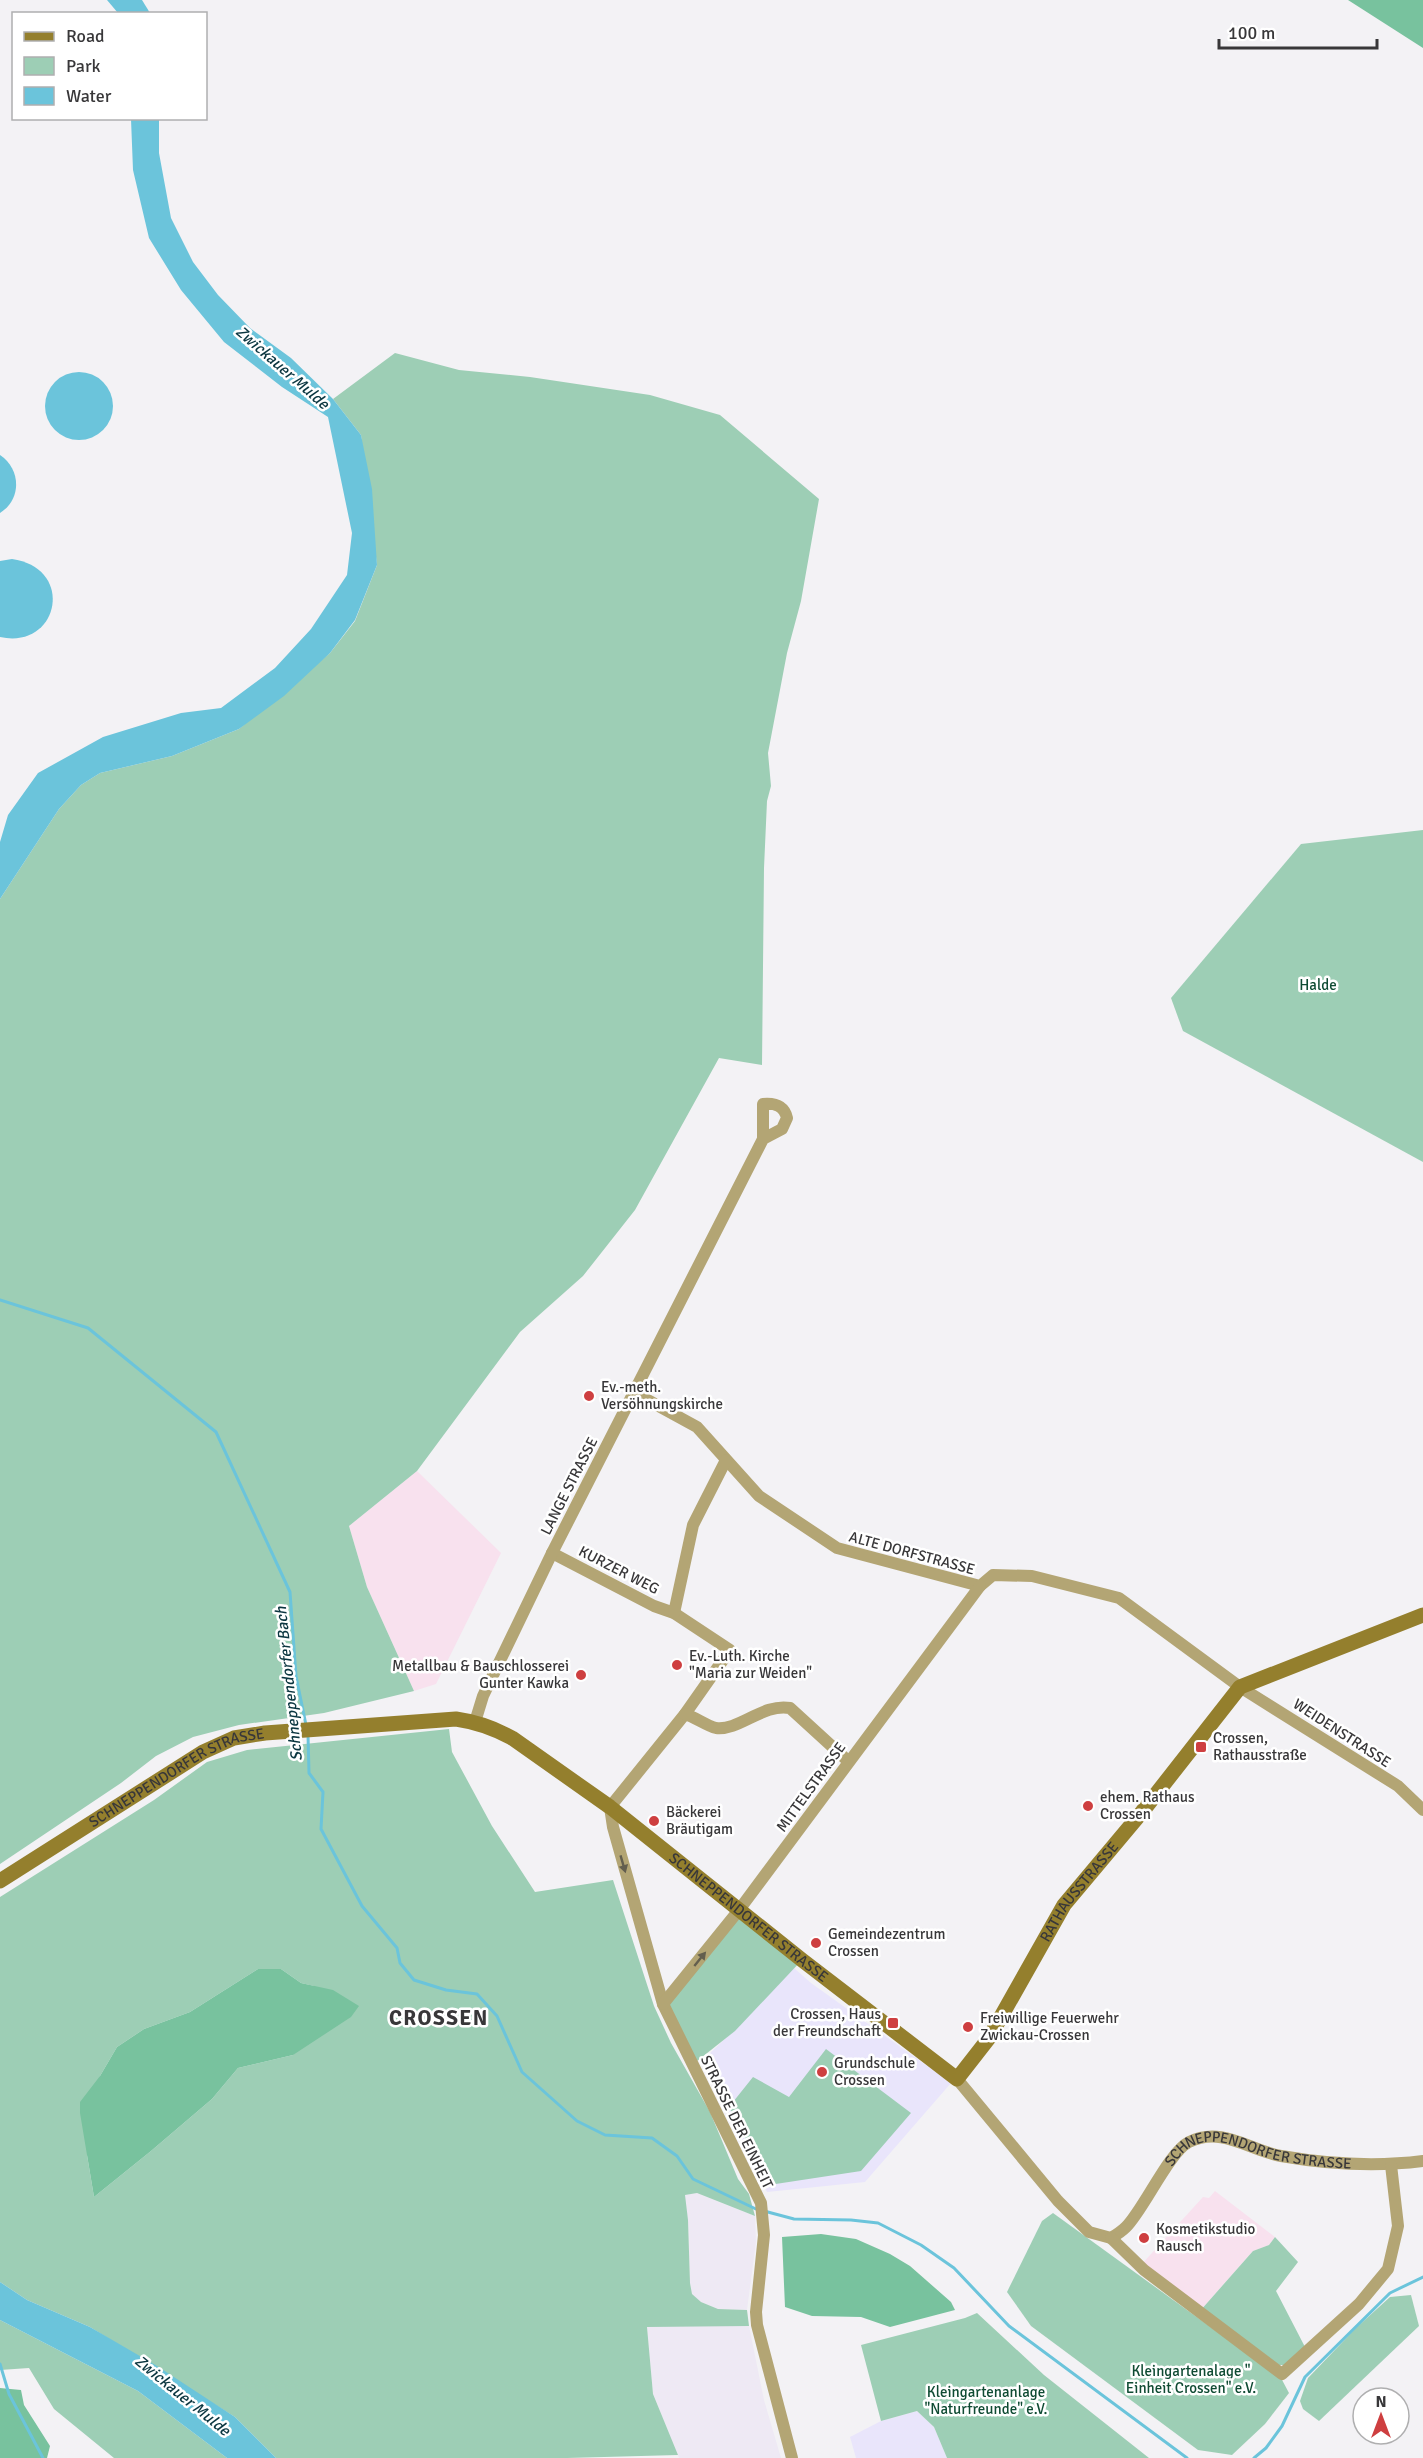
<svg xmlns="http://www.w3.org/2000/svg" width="1423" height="2458" viewBox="0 0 1423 2458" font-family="Signika,sans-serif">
	<rect width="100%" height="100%" fill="#f3f2f5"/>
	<g fill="#eee9f4">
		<path d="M697,2193L755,2216L756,2242L747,2310L718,2309L701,2302L692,2294L690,2283L688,2220L684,2195Z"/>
		<path d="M647,2326H749L764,2400L781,2458H679L653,2394Z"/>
	</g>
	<g fill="#f8e1ee">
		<path d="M417,1471L501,1553L436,1684L414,1691L367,1587L349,1526Z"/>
		<path d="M1215,2191L1275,2237L1269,2245L1253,2251L1200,2311L1141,2265L1203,2197L1209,2198Z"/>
	</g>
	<g fill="#e9e5fb">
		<path d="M794,1968L811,1983L951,2083L865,2182L767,2192L702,2061L732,2032L762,1998Z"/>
		<path d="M917,2411L934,2427L947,2458H856L850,2437L881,2421Z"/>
	</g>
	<g fill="#9dceb5" fill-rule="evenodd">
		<path d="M395,353L459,370L530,377L650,395L720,415L819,499L801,601L787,653L768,753L771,786L767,801L764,868L762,1065L719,1058L635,1210L583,1276L520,1332L417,1471L349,1526L367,1587L414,1691L324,1713L239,1725L193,1737L156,1756L121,1783L0,1864V899L59,809L81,785L100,773L172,756L239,729L330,653L355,621L377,565L361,435L333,399Z"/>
		<path d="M1423,830V1162L1183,1031L1171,998L1301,844Z"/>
		<path d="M449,1729L452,1752L492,1826L535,1892L613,1880L654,2006L671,2043L710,2112L738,2179L749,2194L755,2216L697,2193L685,2195L688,2220L690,2283L692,2294L701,2302L718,2309L747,2310L749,2326L647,2327L653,2394L678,2455L567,2458H276L235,2417L90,2327L27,2300L0,2282V1897L154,1800L207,1762L247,1750ZM258,1969H281L301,1983L314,1986L293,2055L238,2068L212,2099L151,2151L94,2197L87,2155L100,2076L117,2047L144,2029L190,2012Z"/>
		<path d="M739,1910L802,1960L735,2031L692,2065L663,2004Z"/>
		<path d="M826,2049L911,2113L861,2171L769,2185L729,2107L753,2077L789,2097Z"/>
		<path d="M1053,2213L1281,2378L1289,2393L1265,2424L1232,2455L1198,2450L1031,2326L1007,2292L1042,2221Z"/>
		<path d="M1275,2237L1298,2262L1276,2291L1305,2347L1284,2365H1279L1200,2311L1253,2251L1269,2245Z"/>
		<path d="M1411,2295L1419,2326L1319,2421L1303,2409L1300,2401L1308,2378L1356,2328L1390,2297Z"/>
		<path d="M977,2313L1044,2375L1149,2458H947L934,2427L917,2411L881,2421L861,2345L965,2318Z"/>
		<path d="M0,2320L138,2391L227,2458H114L54,2409L29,2368L0,2370Z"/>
	</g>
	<g fill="#78c29e">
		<path d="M1348,0H1423V48Z"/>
		<path d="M258,1969H281L301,1983L333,1990L359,2006L351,2017L293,2055L238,2068L212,2099L151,2151L94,2197L80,2113V2102L100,2076L117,2047L144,2029L190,2012Z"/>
		<path d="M821,2234L856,2239L890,2254L910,2266L951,2302L955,2310L890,2327L861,2317L812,2316L785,2307L782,2237Z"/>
		<path d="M0,2388L21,2390L24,2405L50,2446L47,2458H0Z"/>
	</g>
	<g fill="#6bc4db">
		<path d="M107,0H142L150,13H118Z"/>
		<path d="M131,119H159V153L171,218L193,262L218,295L250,328L291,358L333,399L361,435L372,489L377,565L355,620L330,653L284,696L239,729L172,756L100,773L81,785L59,809L0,899V842L8,815L38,773L103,737L181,713L221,708L275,668L311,629L347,575L352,533L328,417L282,387L224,342L181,290L149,238L133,170Z"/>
		<circle cx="79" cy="406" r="34"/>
		<path d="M0,455C21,469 22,499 0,513Z"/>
		<path d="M12,559C76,568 59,650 0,637V561Z"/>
		<path d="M0,2282L27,2300L90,2327L157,2366L235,2417L276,2458H227L138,2391L0,2320Z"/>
	</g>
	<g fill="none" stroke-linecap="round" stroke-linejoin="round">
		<g stroke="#6bc4db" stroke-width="3">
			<path d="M0,1300L88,1328L216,1432L290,1592L296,1676L306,1725"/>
			<path d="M308,1735L309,1773L323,1792L321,1829L362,1906L397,1948L400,1963L414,1980L446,1990L477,1994L497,2016L522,2072L577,2121L605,2135L652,2138L677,2156L693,2179L758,2210"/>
			<path d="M764,2211L794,2219L851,2220L878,2223L921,2245L954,2268L1009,2326L1187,2458"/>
			<path d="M0,2364L9,2394L43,2458"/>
			<path d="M1254,2458L1266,2448L1282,2426L1305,2377L1390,2293L1423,2277"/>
		</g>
		<g stroke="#b3a574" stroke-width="12">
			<path d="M633,1392L697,1427L759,1496L837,1548L980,1586L993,1575L1032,1576L1119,1598L1240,1687L1398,1786L1423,1810"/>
			<path d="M552,1553L654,1606L674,1613L730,1650L685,1714L610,1807L613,1827L663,2004L761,2203L764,2235L756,2312L757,2325L792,2458"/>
			<path d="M674,1613L693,1525L726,1460"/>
			<path d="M685,1714C695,1717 707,1726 716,1728C739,1731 763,1703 790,1708L848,1761"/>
			<path d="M475,1722L483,1696L552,1553L763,1139V1104C775,1103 784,1105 787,1118L782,1129L763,1139"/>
			<path d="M663,2004L739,1910L980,1586"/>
			<path id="s1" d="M957,2079L1058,2201L1089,2232L1111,2238C1116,2235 1122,2231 1126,2227C1144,2209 1169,2152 1189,2142C1222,2126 1249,2150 1281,2156C1327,2164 1376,2167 1423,2161"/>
			<path d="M1111,2238L1144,2270L1282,2374L1359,2304L1388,2269L1398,2226L1391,2165"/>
		</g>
		<path stroke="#947f2d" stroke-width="15" id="s2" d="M0,1881L203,1752L234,1738L265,1733L456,1719C477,1722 494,1728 512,1738L610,1807L802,1960L957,2079L989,2038L1064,1905L1142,1812L1240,1687L1423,1615"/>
	</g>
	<defs><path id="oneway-solid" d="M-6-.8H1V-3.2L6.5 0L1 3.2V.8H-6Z" transform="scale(1.5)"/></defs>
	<g fill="#635e4e">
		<use href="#oneway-solid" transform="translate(623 1864) rotate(74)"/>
		<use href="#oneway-solid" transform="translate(700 1959) rotate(-51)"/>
	</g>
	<g fill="#ce3f40" stroke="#fff" stroke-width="2">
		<circle cx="589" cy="1396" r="6"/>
		<circle cx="677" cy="1665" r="6"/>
		<circle cx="581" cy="1675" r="6"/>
		<rect x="1195" y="1741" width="12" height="12" rx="3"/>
		<circle cx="1088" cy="1806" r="6"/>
		<circle cx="654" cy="1821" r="6"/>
		<circle cx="816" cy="1943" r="6"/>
		<rect x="887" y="2017" width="12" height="12" rx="3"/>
		<circle cx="968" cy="2027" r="6"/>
		<circle cx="822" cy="2072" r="6"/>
		<circle cx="1144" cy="2238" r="6"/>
	</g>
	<g text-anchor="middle" stroke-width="5" stroke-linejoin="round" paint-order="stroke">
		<g font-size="15" fill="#0f4b33" stroke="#fff">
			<text x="1318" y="990">Halde</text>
			<text x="1191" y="2376">Kleingartenalage "<tspan x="1191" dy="17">Einheit Crossen" e.V.</tspan></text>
			<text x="986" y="2397">Kleingartenanlage<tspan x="986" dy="17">"Naturfreunde" e.V.</tspan></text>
		</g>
		<g font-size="15" fill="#383739" stroke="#fff" text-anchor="start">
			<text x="601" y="1392">Ev.-meth.<tspan x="601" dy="17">Versöhnungskirche</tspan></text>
			<text x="689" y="1661">Ev.-Luth. Kirche<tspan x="689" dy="17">"Maria zur Weiden"</tspan></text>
			<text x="569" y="1671" text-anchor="end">Metallbau &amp; Bauschlosserei<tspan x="569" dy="17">Gunter Kawka</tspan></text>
			<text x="1213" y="1743">Crossen,<tspan x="1213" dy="17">Rathausstraße</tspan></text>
			<text x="1100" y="1802">ehem. Rathaus<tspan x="1100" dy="17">Crossen</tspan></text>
			<text x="666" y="1817">Bäckerei<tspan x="666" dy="17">Bräutigam</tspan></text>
			<text x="828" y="1939">Gemeindezentrum<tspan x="828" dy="17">Crossen</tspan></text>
			<text x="881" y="2019" text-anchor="end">Crossen, Haus<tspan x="881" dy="17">der Freundschaft</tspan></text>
			<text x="980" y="2023">Freiwillige Feuerwehr<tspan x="980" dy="17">Zwickau-Crossen</tspan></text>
			<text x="834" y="2068">Grundschule<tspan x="834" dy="17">Crossen</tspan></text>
			<text x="1156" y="2234">Kosmetikstudio<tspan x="1156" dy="17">Rausch</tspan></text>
		</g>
		<g font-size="15" fill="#383739" stroke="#fff">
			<text transform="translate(569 1486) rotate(-63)" y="5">LANGE STRASSE</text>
			<text transform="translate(912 1553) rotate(15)" y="5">ALTE DORFSTRASSE</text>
			<text transform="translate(619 1570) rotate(27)" y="5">KURZER WEG</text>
			<text transform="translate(1342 1733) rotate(33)" y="5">WEIDENSTRASSE</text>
			<text dy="5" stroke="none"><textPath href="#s2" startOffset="206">SCHNEPPENDORFER STRASSE</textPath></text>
			<text transform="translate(811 1787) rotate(-54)" y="5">MITTELSTRASSE</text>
			<text dy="5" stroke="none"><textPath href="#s2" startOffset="1342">RATHAUSSTRASSE</textPath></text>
			<text dy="5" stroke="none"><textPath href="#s2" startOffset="854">SCHNEPPENDORFER STRASSE</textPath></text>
			<text transform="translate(737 2122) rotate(64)" y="5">STRASSE DER EINHEIT</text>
			<text dy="5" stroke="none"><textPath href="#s1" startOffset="418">SCHNEPPENDORFER STRASSE</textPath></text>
		</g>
		<g font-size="16" font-style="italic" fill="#0b3640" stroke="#fff">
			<text transform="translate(283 367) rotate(41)" y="6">Zwickauer Mulde</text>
			<text transform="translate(288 1684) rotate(-96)" y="6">Schneppendorfer Bach</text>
			<text transform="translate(183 2395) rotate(39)" y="6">Zwickauer Mulde</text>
		</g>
		<g font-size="21" font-weight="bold" letter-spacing="1.5" fill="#383739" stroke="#fff">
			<text x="439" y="2025">CROSSEN</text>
		</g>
	</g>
	<rect x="12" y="12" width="195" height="108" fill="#ffffff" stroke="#afafb0" stroke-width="1.5"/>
	<rect x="24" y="32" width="30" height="9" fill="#947f2d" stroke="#afafb0" stroke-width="1.5"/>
	<text x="66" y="42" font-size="18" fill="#383739">Road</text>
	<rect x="24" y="57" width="30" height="18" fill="#9dceb5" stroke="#afafb0" stroke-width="1.5"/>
	<text x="66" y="72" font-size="18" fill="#383739">Park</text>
	<rect x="24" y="87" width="30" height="18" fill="#6bc4db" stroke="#afafb0" stroke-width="1.5"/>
	<text x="66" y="102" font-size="18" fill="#383739">Water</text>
	<g transform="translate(1381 2416)"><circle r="28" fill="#ffffff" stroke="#afafb0" stroke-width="1.5"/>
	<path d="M0-4.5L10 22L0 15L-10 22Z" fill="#ce3f40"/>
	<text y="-9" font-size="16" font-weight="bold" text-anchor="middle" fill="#383739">N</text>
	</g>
	<path d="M1219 39v9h158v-9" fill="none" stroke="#383739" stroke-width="3"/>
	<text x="1228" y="39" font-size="18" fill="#383739" stroke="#ffffff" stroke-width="4.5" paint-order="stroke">100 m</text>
</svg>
